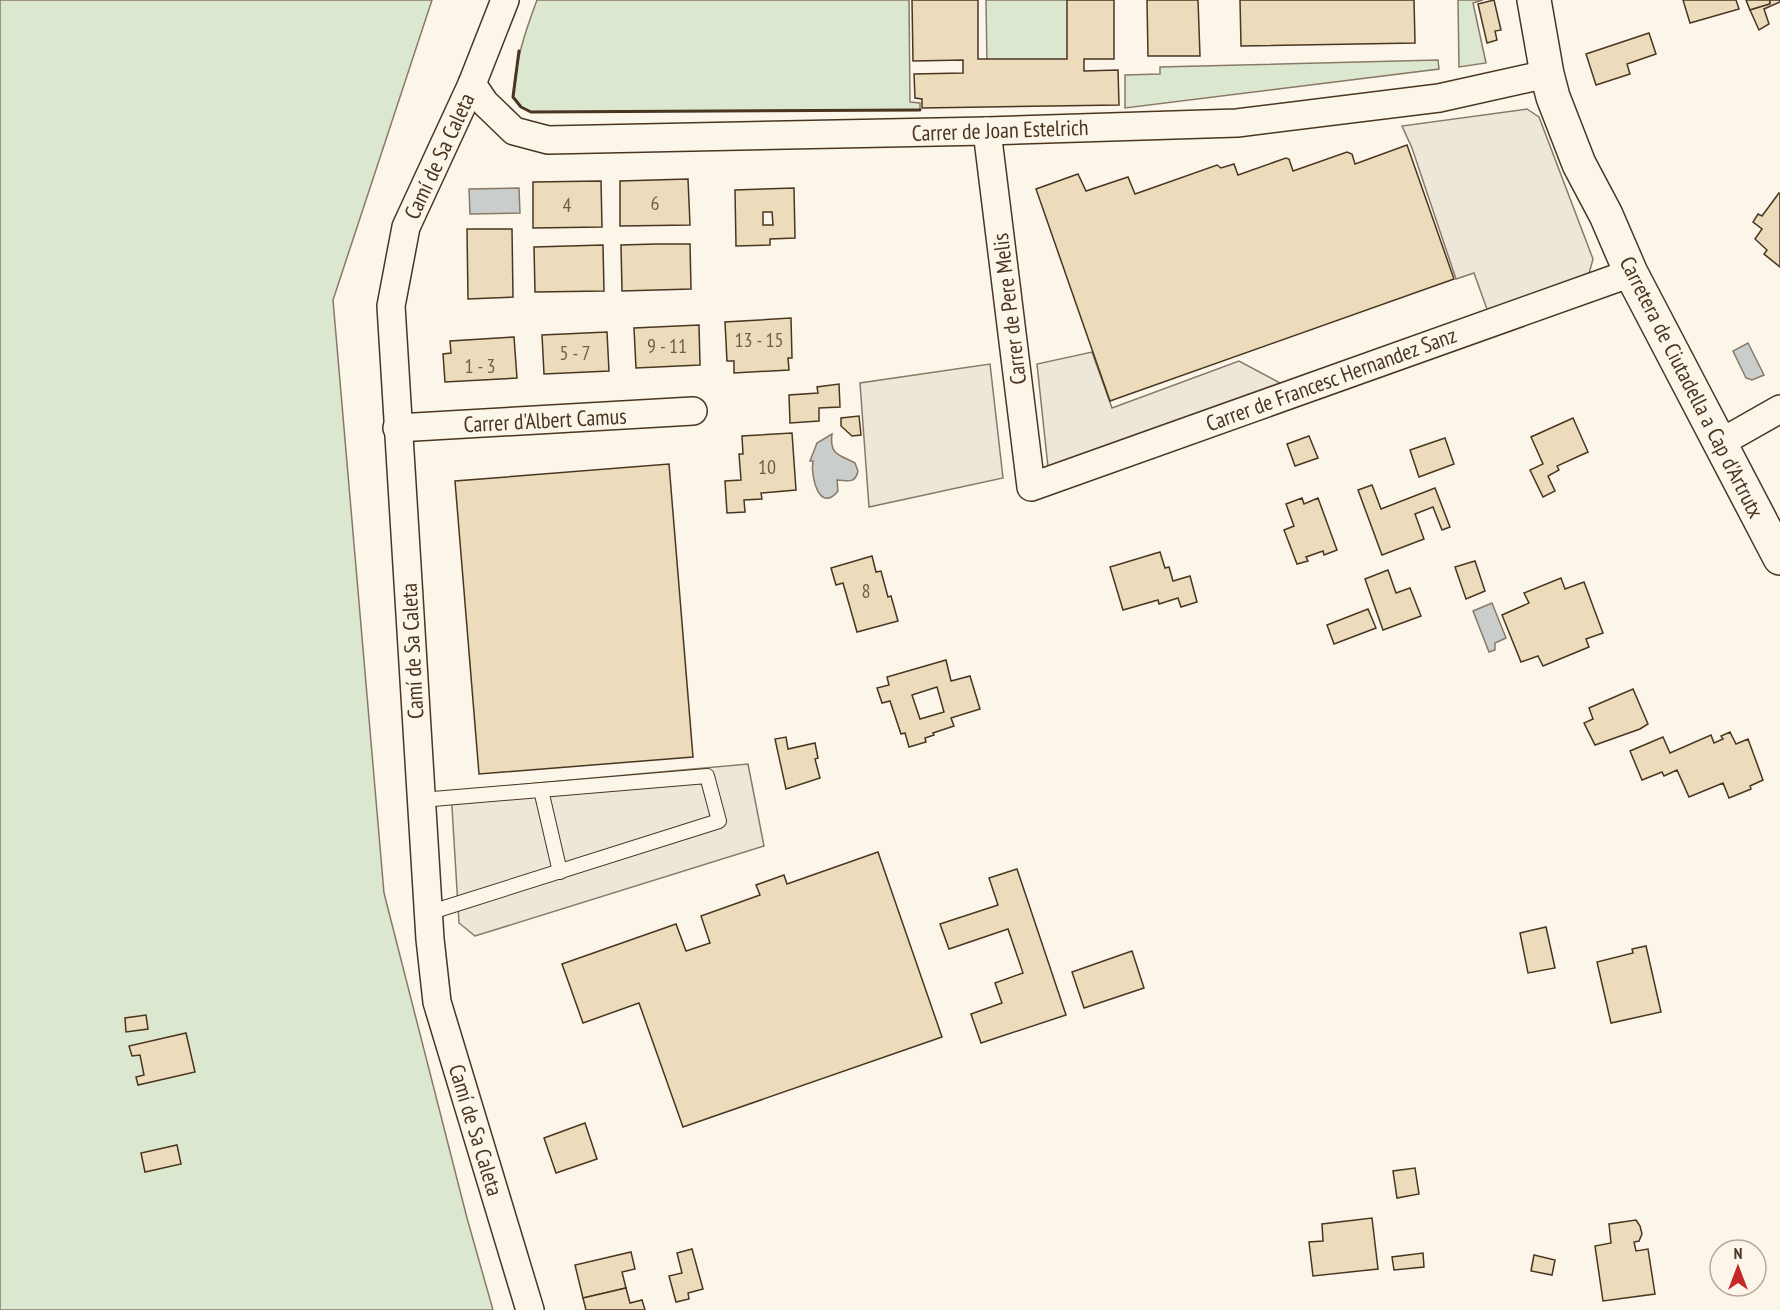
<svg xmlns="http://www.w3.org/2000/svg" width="1780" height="1310" viewBox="0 0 1780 1310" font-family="'PT Sans Narrow',sans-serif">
	<rect width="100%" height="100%" fill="#fbf6e9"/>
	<g fill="#dce7d0" stroke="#887966" stroke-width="1.5">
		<path d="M0,0H432L333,300L384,893L467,1218L493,1310H0Z"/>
		<path d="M537,0H909L910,102L920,103V110L531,112L521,107L513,97C515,62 525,32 537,0Z"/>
		<path d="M986,0H1074L1075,63L987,65Z"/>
		<path d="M1458,0H1483L1473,3L1486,63L1459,67Z"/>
		<path d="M1438,60L1439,69L1125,108V75L1160,74V67Z"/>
	</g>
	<g fill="#ede7d9" stroke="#887966" stroke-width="1.5">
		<path d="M1527,109L1539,117L1593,259L1588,277L1488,312L1474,273L1456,279L1412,148L1402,126Z"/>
		<path d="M1092,352L1112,408L1239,361L1282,384L1048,467L1037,364Z"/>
		<path d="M990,364L1003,478L869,507L860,383Z"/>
		<path d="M748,764L764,846L475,936L459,923L451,791Z"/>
	</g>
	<g fill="#c9cecd" stroke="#887966" stroke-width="1.5">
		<path d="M519,188L520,213L470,214L469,189Z"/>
		<path d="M1748,343L1764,375L1752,380L1746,378L1733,351Z"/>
		<path d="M832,434C829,456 841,455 855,463L858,471C855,485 846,480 837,480L838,491C820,514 810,477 813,461H810L817,443Z"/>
		<path d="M1492,603L1506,638L1495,643V650L1489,652L1473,611Z"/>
	</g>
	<g fill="#ecdcbc" stroke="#4a3520" stroke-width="1.5" fill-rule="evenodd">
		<path d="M912,0H978V59H1067V0H1114V59H1084V71L1118,70L1119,105L922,108V99L915,98L914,74L963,73V60L913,61Z"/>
		<path d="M1147,0H1198L1200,56H1148Z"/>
		<path d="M1240,0H1414L1415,43L1241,46Z"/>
		<path d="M1494,0L1501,30L1495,31L1497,40L1487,43L1478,4Z"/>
		<path d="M1683,0H1736L1739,9L1690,23Z"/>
		<path d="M1746,0H1770V4L1750,10Z"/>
		<path d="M1770,0H1780V2L1764,9L1769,24L1759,30L1750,10L1770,4Z"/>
		<path d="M1649,33L1656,54L1627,64L1630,74L1596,85L1586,54Z"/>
		<path d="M1407,145L1454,279L1110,401L1036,189L1078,174L1086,191L1128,177L1135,194L1217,165L1221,168L1234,164L1238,175L1286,158L1289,159L1293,171L1347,152L1352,154L1355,164Z"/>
		<path d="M688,179L690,225L620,226V181Z"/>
		<path d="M601,181L602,227L533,228V182Z"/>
		<path d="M794,188L795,238L770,239V245L736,246L735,190ZM763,212H772L773,225H763Z"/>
		<path d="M1779,193L1780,194V267L1764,254L1767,250L1755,239L1762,229L1753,222L1758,214L1762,216Z"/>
		<path d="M467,229H512L513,297L468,299Z"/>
		<path d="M656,244H690L691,289L622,291L621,245Z"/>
		<path d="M603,245L604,291L535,292L534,247Z"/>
		<path d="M791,318L792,358H788L789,370L734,373V361H727L725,322Z"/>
		<path d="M699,325L700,365L636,368L634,328Z"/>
		<path d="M607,332L609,371L544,374L542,335Z"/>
		<path d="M514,337L517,378L445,382L443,354L451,353L450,341Z"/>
		<path d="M839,384L840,407L819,408V421L790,423L789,395L818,393L817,387Z"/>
		<path d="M859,416L861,435L852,436L841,426V418Z"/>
		<path d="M1573,418L1588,452L1557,466L1559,470L1548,476L1555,491L1543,497L1530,470L1543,464L1531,437Z"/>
		<path d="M792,433L796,490L761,493L762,499L744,500L745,512L727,513L725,481L741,480L739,454H743L742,436Z"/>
		<path d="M1309,436L1318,458L1295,466L1287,444Z"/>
		<path d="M1445,438L1454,464L1419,477L1410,450Z"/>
		<path d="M669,464L693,757L479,774L455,481Z"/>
		<path d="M1372,485L1381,509L1435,488L1450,527L1442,530L1433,507L1415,514L1424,539L1382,555L1358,490Z"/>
		<path d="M1302,498L1304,504L1318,498L1337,550L1324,555L1323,551L1306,557L1308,561L1297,564L1284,530L1294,526L1286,504Z"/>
		<path d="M1160,552L1165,568L1169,567L1173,581L1190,576L1197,602L1181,607L1178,598L1159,604L1158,600L1123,610L1110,567Z"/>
		<path d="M872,556L876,572L881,571L888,597L891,596L898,621L857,632L843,583L836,585L831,568Z"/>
		<path d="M1475,561L1485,591L1466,599L1455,567Z"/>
		<path d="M1388,570L1396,593L1410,588L1421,616L1383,630L1365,579Z"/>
		<path d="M1561,578L1565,589L1584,582L1603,633L1586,639L1589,647L1543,666L1538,656L1521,662L1502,615L1529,603L1524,593Z"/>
		<path d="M1368,609L1376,628L1334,644L1327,625Z"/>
		<path d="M946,660L951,681L970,676L980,709L951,718L954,726L933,733L934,735L925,738L926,742L909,747L905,733L901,734L890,701L882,703L877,688L889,685L887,677ZM937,687L944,712L920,719L912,695Z"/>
		<path d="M1633,689L1648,724L1640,729L1595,745L1584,723L1593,719L1589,708Z"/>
		<path d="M1730,732L1736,744L1748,739L1763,780L1750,786L1751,789L1729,798L1723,783L1689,797L1677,770L1664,776L1662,772L1642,780L1630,751L1663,737L1670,753L1711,735L1714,743L1723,739L1721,736Z"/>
		<path d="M786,737L788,749L815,743L818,758L815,759L820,778L786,789L775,739Z"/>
		<path d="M878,852L942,1037L683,1127L639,1003L583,1023L562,964L676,924L686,951L710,943L701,916L760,895L756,885L784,875L787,884Z"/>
		<path d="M1017,869L1066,1015L981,1043L971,1014L1002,1003L995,983L1023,973L1008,929L949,949L940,924L998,905L989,878Z"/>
		<path d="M1546,927L1555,968L1528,973L1520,933Z"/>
		<path d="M1646,946L1661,1012L1611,1023L1597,962L1633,953L1632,949Z"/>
		<path d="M1132,951L1144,988L1084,1008L1072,972Z"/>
		<path d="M146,1015L148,1029L126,1032L125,1018Z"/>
		<path d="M186,1033L195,1072L138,1085L136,1077L144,1075L140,1055L132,1056L129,1046Z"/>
		<path d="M585,1123L597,1159L556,1173L544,1138Z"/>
		<path d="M177,1145L181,1164L145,1172L141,1153Z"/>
		<path d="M1415,1168L1419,1194L1397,1198L1393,1171Z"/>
		<path d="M1372,1218L1378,1269L1313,1276L1309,1242L1323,1241L1322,1224Z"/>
		<path d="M1636,1220L1640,1226L1642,1234L1639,1241L1634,1242L1636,1251L1648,1249L1655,1294L1603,1301L1595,1246L1611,1243L1609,1224Z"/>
		<path d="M692,1249L703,1289L688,1293L689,1299L676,1302L669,1276L682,1273L677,1253Z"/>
		<path d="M631,1252L635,1269L622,1272L626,1288L583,1298L575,1265Z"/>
		<path d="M1423,1253L1424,1267L1394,1270L1392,1257Z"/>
		<path d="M1534,1255L1555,1260L1552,1275L1531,1271Z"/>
		<path d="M626,1288L630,1303L642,1300L645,1310H586L583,1298Z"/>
	</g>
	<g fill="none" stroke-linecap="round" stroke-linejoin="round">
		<defs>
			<g id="service">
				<path d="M541,790L560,872"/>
				<path d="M421,800L707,776L719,821L428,913"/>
			</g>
			<g id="minor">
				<path d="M505,0L472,84L406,227L391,306L430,939L437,1002L530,1310"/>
				<path d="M472,84L485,103L514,131L548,140L987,131L1237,123L1439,98L1547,74"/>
				<path d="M987,131L1031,487L1631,273"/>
				<path d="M397,428L693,411"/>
				<path d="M1720,443L1780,409"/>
			</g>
			<path id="tertiary" d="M1534,0L1547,74L1553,97L1579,164L1606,215L1631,273L1780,558"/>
		</defs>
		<use href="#service" stroke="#4a3520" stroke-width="16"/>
		<use href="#minor" stroke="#4a3520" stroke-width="30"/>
		<use href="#tertiary" stroke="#4a3520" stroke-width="36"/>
		<use href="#service" stroke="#fbf6e9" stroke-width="14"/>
		<use href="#minor" stroke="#fbf6e9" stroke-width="27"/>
		<use href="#tertiary" stroke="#fbf6e9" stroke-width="33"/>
		<path stroke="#4a3520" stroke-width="3" d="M519,51L513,97L521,107L531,112L920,110"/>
	</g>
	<g text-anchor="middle" stroke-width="4.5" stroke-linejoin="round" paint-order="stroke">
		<g font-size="20" fill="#725f47">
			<text x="655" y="210">6</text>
			<text x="567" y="212">4</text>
			<text x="759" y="347">13 - 15</text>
			<text x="667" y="353">9 - 11</text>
			<text x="575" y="360">5 - 7</text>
			<text x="480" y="373">1 - 3</text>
			<text x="767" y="474">10</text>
			<text x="866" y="598">8</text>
		</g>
		<g font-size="22" fill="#4a3520" stroke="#fbf6e9">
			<text transform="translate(1000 130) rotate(-2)" y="8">Carrer de Joan Estelrich</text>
			<text transform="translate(439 156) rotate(-65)" y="8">Camí de Sa Caleta</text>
			<text transform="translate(1009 309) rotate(-97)" y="8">Carrer de Pere Melis</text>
			<text transform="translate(1331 379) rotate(-20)" y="8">Carrer de Francesc Hernandez Sanz</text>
			<text transform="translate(1692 387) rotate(63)" y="8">Carretera de Ciutadella a Cap d'Artrutx</text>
			<text transform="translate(545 420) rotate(-3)" y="8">Carrer d'Albert Camus</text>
			<text transform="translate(412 651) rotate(-93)" y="8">Camí de Sa Caleta</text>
			<text transform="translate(476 1130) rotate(73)" y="8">Camí de Sa Caleta</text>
		</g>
	</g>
	<g transform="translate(1738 1268)"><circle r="28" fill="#fbf6e9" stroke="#b4a999" stroke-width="1.5"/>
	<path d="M0-4.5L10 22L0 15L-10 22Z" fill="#c62828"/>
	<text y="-9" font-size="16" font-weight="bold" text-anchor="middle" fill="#4a3520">N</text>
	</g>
</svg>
